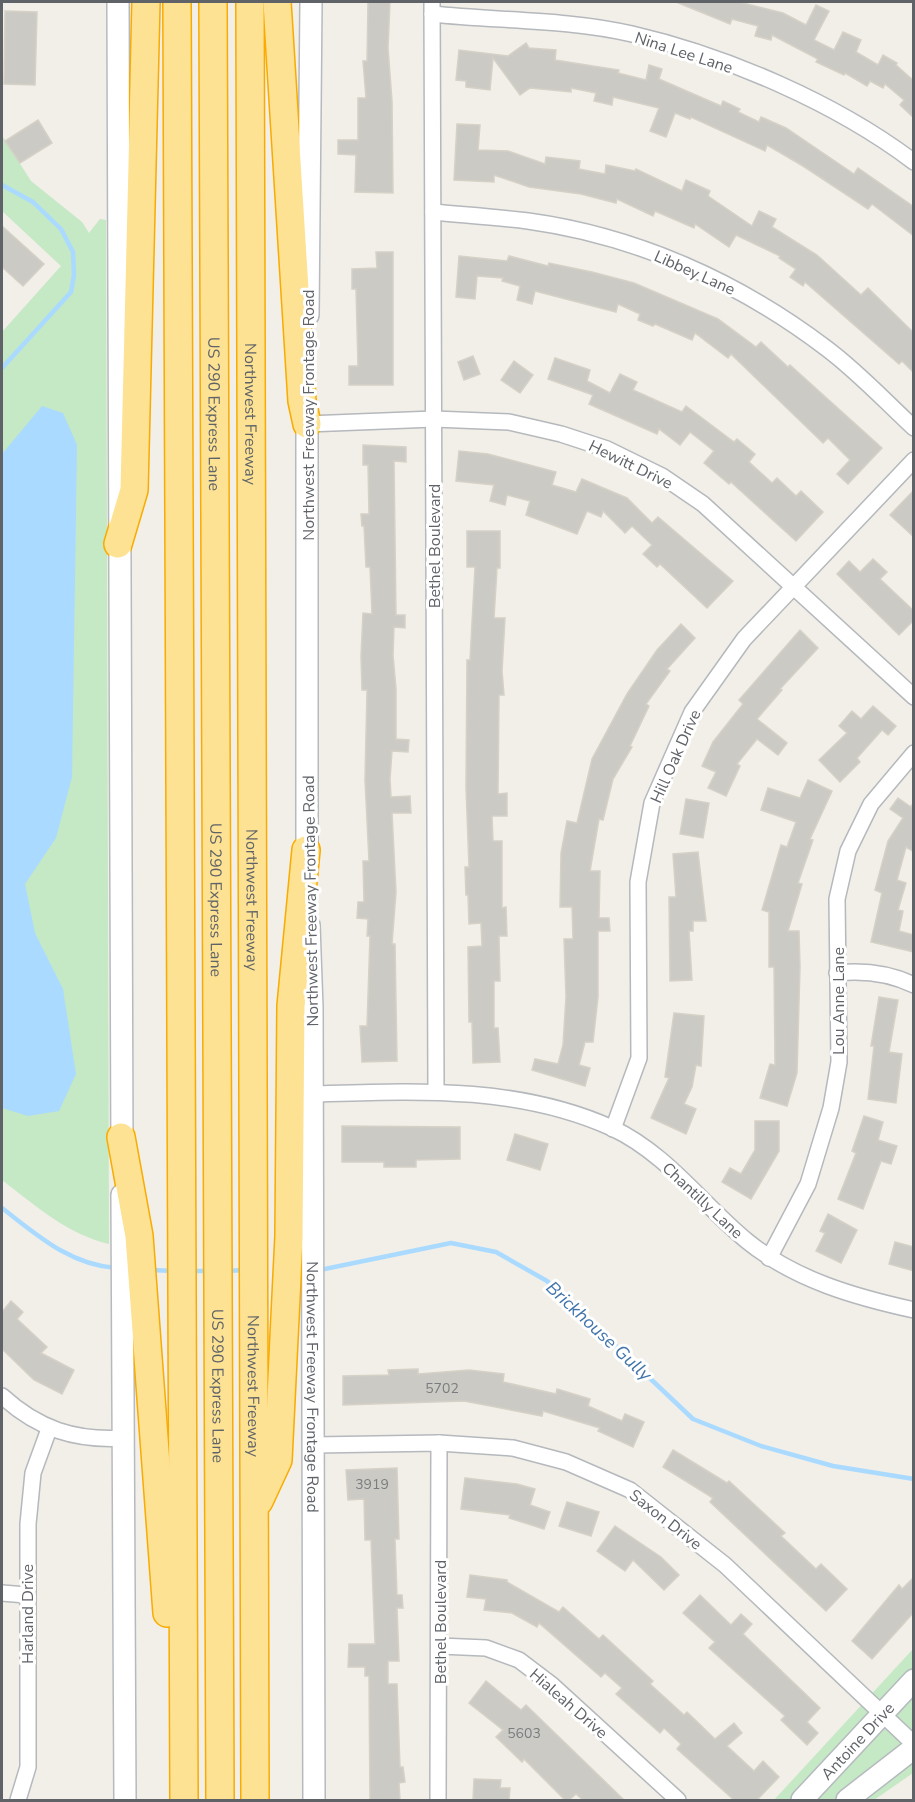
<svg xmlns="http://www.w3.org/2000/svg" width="915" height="1802" viewBox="0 0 915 1802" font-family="'Nunito Sans',sans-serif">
	<rect width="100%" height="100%" fill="#f1efe8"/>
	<g fill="#c5e8c5">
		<path d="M3,137L31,181L82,222L89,233L100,219L106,220L109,1244C67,1234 36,1206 2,1180V332L61,266L2,211Z"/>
		<path d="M913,1649V1773L874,1800H774Z"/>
	</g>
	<path fill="#aadaff" d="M42,406L63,413L77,445L72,777L56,838L25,884L35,933L63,989L76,1074L59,1111L28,1116L2,1108V454Z"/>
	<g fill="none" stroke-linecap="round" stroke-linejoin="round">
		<g stroke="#aadaff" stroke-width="4.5">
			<path d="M2,185L33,202L61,229L73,252L74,275L71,292L2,368"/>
			<path d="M2,1208C37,1235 70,1265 116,1268"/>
			<path d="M152,1270L173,1271"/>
			<path d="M320,1270L451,1243L496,1252L547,1281L693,1419L761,1446L833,1466L914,1479"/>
			<path d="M191,1271H209"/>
			<path d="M227,1271L245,1270"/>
		</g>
	</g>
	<g fill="#cccac5" stroke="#d6d1c6" stroke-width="1.5">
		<path d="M368,2H390L388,48L392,101L393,193L355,192L356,155L338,154V140H358V98H366L363,61H367Z"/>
		<path d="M676,2H739L783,13L806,25L816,5L829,11L814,40L834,50L843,32L861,40L856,52L878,65L883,55L897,63L896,65L914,81V118L900,105L904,100L885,84L883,88L870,81L867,86L845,73L844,75L816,62L818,59L772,35L771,40L755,36L758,26L732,19L730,24Z"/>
		<path d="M5,11L37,12L35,85L4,84Z"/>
		<path d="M526,43L529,48L556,50L555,60L619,70L618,73L646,80L649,65L662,69L659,79L721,106L723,101L740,109L738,112L759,122L761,117L786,128L854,174L858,168L914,207V236L872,204L868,209L803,166L767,145L765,151L691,117L690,119L675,113L666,137L650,131L659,108L613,97L612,105L594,101L596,93L571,88V92L530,88L520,95L493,58L490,90L466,87V81L456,80L459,50L508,56Z"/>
		<path d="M38,120L52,143L20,163L5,141Z"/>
		<path d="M457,124L480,125L478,150L508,151L545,164L546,157L580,161L579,169L605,174L606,165L635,171L636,169L682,191L686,180L710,191L708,196L752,226L759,211L776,219L772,227L817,255L861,295L868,288L914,333V373L902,361L899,364L805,282L803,286L790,277L796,269L779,258L780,256L736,235L729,247L695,224L694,228L655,211L653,216L617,199L616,203L581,194L529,187L494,175V182L454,180Z"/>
		<path d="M2,226L44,264L23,286L2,267Z"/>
		<path d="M376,252H393V385H349V366H358L356,289H352V269L377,268Z"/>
		<path d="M459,256L507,261L509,256L548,266L549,263L592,272L634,283L718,319L756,347L761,342L788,367L790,365L882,448L848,484L837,474L850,460L828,438L823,443L731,354L728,358L695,333L692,340L655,324L653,326L638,320L640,314L618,304L616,312L535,291L532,304L517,300L520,286L502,281L503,278L477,276L475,299L456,297Z"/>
		<path d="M473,356L480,374L464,380L458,362Z"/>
		<path d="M555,358L590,370L587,381L610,393L620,374L637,382L633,390L682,412L686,406L734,442L737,439L755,454L749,462L772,483L777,478L796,496L801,491L823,512L796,541L731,482L729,484L704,463L714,451L690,432L680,445L659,429L657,434L589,404L593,395L548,379Z"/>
		<path d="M514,361L533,375L520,393L501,380Z"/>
		<path d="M363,445L406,447V462L394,461L396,615H405V628L394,627L393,655L396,689V739L409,740L408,752L392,751L390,779L391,797L410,796L411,813H392L396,892L392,944H395L397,1061L362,1062L360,1026H367L370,936H367L368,919L357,918L358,902H364L363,861H369L365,780L367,690H362L361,656L363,613L372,614L370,567H366L364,526H362L361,514H369L368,465H363Z"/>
		<path d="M459,451L488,454L556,472L552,485L576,492L582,479L627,498L652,523L658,517L733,581L707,608L660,564L657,567L643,554L652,545L632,526L625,533L603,511L601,517L587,511L577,534L526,515L530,501L507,495L505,505L490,501L494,485L456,481Z"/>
		<path d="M914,490V537L890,515Z"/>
		<path d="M467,531H500V568H497L494,618H505L502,671L504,695H499L498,794L507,793V816H492L493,841H502V908L506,907L507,936H499L500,981H494V1028H498L500,1062L473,1063L472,1022H469L468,947L482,946L481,923L469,924L468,895H466L465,867H469L466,787L467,660H470L475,567H467Z"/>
		<path d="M873,559L887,572L880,579L914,611V620L899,635L837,574L849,561L860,572Z"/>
		<path d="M681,624L695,638L667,669L670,671L646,704L649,706L630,746L632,747L613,779L603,820L599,819L590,871H600L599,918H609L610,931H598V997L593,1042H585L579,1065L590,1068L585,1086L532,1070L535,1059L558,1064L563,1045L566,997L564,939H573L572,907H560L561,853L567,821L577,823L592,759L627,694L657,650Z"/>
		<path d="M800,630L818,648L780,689L782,690L757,719L787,743L778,755L757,739L737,764L740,766L726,796L708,788L716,772L702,766L713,742L743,704L739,700Z"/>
		<path d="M873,706L896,726L888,735L882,730L857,758L860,762L840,782L819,760L847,733L839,726L852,711L861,719Z"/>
		<path d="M808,780L832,791L810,839L813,840L798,883L802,884L788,931H799L800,967L797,1073L787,1106L760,1098L770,1064L775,1065L774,967H769V912L762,910L781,845L787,847L796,822L761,810L768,788L800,798Z"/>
		<path d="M898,798L911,807L914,802V852L906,847L897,880L906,883L898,910L903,911L899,931L914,935V952L871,942L882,893L875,890L888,841L903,818L890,809Z"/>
		<path d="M686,799L709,803L703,838L680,834Z"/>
		<path d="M698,852L706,921H693V931H689L692,980L670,981L669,897H676L673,854Z"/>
		<path d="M879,997L898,1000L889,1052L902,1054L896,1103L868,1099L874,1046H871Z"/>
		<path d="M674,1013L704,1016L701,1066L696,1065L692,1087L684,1104L696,1109L686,1134L651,1118L669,1078L665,1077Z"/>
		<path d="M864,1116L883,1122L878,1140L897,1146L891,1164L881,1161L863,1209L838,1199L856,1153L852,1151Z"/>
		<path d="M755,1121H779V1151L751,1199L722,1182L730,1168L741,1174L755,1150Z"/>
		<path d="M342,1126L460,1127V1159L416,1160V1167H384V1162H342Z"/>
		<path d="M515,1134L548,1144L540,1170L507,1160Z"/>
		<path d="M828,1214L857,1230L841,1263L816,1251L825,1233L820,1231Z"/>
		<path d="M895,1242L914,1247V1271L889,1264Z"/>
		<path d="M11,1301L23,1312L17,1319L47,1347L41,1353L74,1370L62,1394L34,1380L2,1349V1312Z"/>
		<path d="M418,1369V1374L469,1370L504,1374L503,1382L556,1394L557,1389L590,1399L588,1406L622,1421L625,1414L644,1422L633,1447L598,1431L600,1428L543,1411L542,1416L464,1401L343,1405V1376L389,1375L388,1370Z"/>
		<path d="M673,1450L727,1483L729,1481L785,1533L781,1536L816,1569L821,1564L847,1589L826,1611L710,1502L713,1498L663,1467Z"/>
		<path d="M397,1468L399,1539H395L397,1595H402L403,1608H397L399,1661H388V1684H397L400,1767H403L405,1782L399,1783L400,1800H370L369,1676H365V1667H348L349,1644H375L371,1540H365L364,1499L348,1500L346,1470Z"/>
		<path d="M465,1478L517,1484L535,1489L530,1505L550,1512L544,1529L509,1518L510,1515L461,1509Z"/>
		<path d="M567,1502L599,1512L591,1536L559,1526Z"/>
		<path d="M615,1526L661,1557L679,1575L664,1590L633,1560L625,1571L597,1551Z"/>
		<path d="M470,1575L507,1580V1582L559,1612L563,1607L599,1639L603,1635L653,1681L650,1684L684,1715L687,1712L715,1739L734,1723L742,1733L727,1746L754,1771L763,1761L779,1777L757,1800H734L677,1749L681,1744L664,1728L660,1733L616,1694L622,1688L605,1673L601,1677L539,1623L537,1627L512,1613L484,1610L486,1599L467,1597Z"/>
		<path d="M914,1577V1612L872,1659L852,1641L899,1585L902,1589Z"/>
		<path d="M700,1595L731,1625L741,1614L752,1624L743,1634L820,1708L807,1722L818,1733L807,1745L781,1720L785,1716L709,1648L715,1642L683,1613Z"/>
		<path d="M486,1681L521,1710L526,1705L624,1800H583L576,1794L569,1800H565L524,1759L522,1762L496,1737L503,1730L469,1703Z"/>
		<path d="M474,1779L501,1780L500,1788H510L509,1800H473Z"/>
	</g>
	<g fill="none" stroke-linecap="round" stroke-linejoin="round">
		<defs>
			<g id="street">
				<path d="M432,2L436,1090"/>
				<path d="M432,14C498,21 567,19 632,34C727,56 836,103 914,162"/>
				<path d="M433,212C465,215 497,217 528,221C637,236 739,282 826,348C857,371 885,401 914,428"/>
				<path d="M307,424L434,419L509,422L561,434L607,449L662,476L703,504L914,697"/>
				<path d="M837,973C865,970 889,973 914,985"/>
				<path d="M312,1094C413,1091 517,1085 612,1128C666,1153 702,1204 747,1241C795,1280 855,1297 914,1310"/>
				<path d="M613,1129L639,1058L638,882L652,803L692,712L744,639L914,460"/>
				<path d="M769,1258L808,1184L831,1108L839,1062L837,899L848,851L871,804L914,753"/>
				<path d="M2,1396C38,1429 75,1441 124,1438"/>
				<path d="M314,1445L439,1443L513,1448L566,1462L630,1490L725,1565L914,1744"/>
				<path d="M2,1593L26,1595"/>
				<path d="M440,1646L486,1648L519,1660L552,1685L678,1800"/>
				<path d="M18,1800L28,1767V1524L33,1473L49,1429"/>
				<path d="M438,1800L439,1443"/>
			</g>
			<g id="secondary">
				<path d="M118,2L122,1152"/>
				<path d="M308,315L311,2"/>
				<path d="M307,864V409"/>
				<path id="s1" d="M309,925L312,1008L314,1800"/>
				<path d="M122,1195L125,1800"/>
				<path id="s2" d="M802,1800L914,1680"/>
				<path d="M847,1800L914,1748"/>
			</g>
			<g id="highway">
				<path d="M177,2L184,1800"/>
				<path id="s3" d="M213,2L220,1800"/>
				<path id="s4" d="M250,2L255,1800"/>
				<path d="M277,2L302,401L307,424"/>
				<path d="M118,544L134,490L146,2"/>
				<path d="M121,1137L139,1236L167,1613"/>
				<path d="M259,1501L278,1460L289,1236L291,1006L306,850"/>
			</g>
		</defs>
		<use href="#street" stroke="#b5b8bc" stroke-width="18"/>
		<use href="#secondary" stroke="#b6babf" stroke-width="24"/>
		<use href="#highway" stroke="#f9ab00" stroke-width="30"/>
		<use href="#street" stroke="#fff" stroke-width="15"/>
		<use href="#secondary" stroke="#fff" stroke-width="21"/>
		<use href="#highway" stroke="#fde293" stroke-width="27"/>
	</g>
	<g text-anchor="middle" stroke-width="6" stroke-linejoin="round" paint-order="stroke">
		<g font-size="14" fill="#7a7d7f">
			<text x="442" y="1393">5702</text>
			<text x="372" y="1489">3919</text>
			<text x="524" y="1738">5603</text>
		</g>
		<g font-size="16" fill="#5f6368" stroke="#fff">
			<text transform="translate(684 52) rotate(18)" y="6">Nina Lee Lane</text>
			<text transform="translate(695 272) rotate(24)" y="6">Libbey Lane</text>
			<text dy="6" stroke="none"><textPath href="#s3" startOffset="412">US 290 Express Lane</textPath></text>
			<text dy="6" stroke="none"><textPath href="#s4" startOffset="412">Northwest Freeway</textPath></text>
			<text transform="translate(308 415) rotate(-90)" y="6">Northwest Freeway Frontage Road</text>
			<text transform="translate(631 464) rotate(26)" y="6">Hewitt Drive</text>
			<text transform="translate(434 546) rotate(-90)" y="6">Bethel Boulevard</text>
			<text transform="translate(675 756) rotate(-66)" y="6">Hill Oak Drive</text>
			<text dy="6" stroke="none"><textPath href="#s3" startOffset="898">US 290 Express Lane</textPath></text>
			<text dy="6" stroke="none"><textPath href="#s4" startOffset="898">Northwest Freeway</textPath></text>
			<text transform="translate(310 901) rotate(-91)" y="6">Northwest Freeway Frontage Road</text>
			<text transform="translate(838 1001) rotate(-90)" y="6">Lou Anne Lane</text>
			<text transform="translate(703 1200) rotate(43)" y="6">Chantilly Lane</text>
			<text dy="6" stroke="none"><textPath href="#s3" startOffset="1384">US 290 Express Lane</textPath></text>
			<text dy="6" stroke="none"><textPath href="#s4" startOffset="1384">Northwest Freeway</textPath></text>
			<text dy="6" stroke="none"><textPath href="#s1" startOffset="462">Northwest Freeway Frontage Road</textPath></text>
			<text transform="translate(666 1519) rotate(38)" y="6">Saxon Drive</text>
			<text transform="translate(27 1614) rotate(-90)" y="6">Harland Drive</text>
			<text transform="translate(440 1622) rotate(-90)" y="6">Bethel Boulevard</text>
			<text transform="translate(569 1703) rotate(41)" y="6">Hialeah Drive</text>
			<text dy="6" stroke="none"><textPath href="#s2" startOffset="81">Antoine Drive</textPath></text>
		</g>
		<g font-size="18" font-style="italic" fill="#4174aa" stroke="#fff">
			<text transform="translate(599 1331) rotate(43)" y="6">Brickhouse Gully</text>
		</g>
	</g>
	<rect width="915" height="1802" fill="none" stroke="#5f6368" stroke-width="6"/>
</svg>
